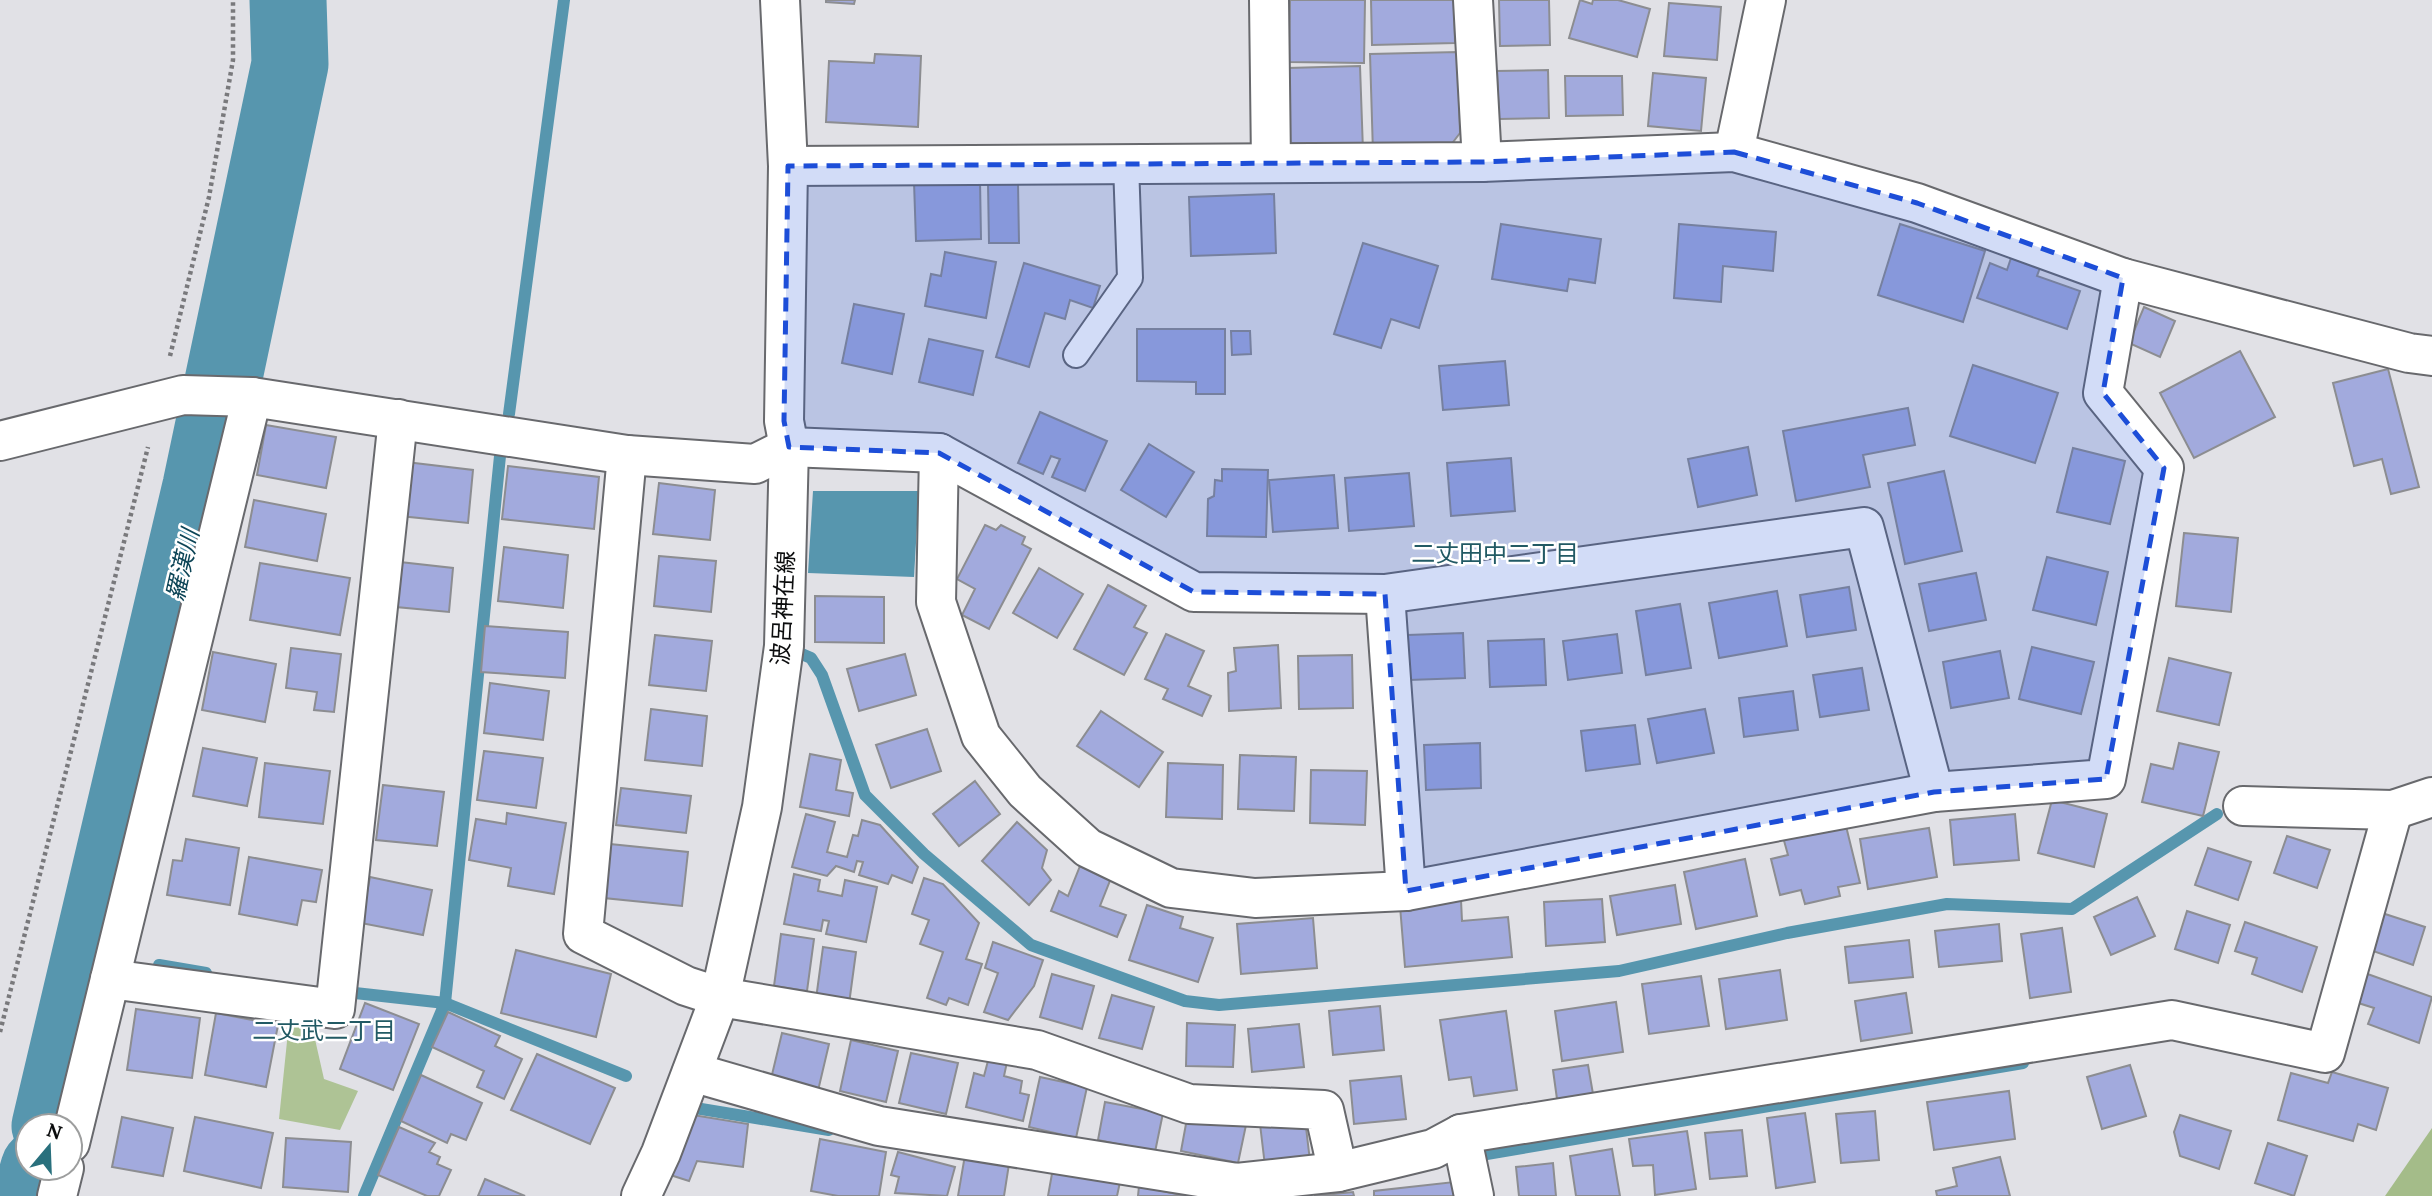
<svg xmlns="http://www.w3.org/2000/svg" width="2432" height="1196" viewBox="0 0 2432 1196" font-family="Lora,'Noto Sans JP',serif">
	<rect width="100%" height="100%" fill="#e1e1e6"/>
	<path fill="#aec395" d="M289,1022L312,1026L324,1079L358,1091L340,1130L279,1119Z"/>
	<path fill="#a4bc89" d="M2432,1128V1196H2385Z"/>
	<path fill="#5796ae" d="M813,491H919L914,577L808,573Z"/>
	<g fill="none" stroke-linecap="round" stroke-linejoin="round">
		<g stroke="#5796ae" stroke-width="12">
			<path d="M509,414L564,0"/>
			<path d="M797,652L811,658L822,675L865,795L924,854L1031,945L1185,1001L1219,1005L1619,971L1787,933L1947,904L2072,909L2217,814"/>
			<path d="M159,965L206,973"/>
			<path d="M355,993L445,1003L626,1076"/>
			<path d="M689,1107L829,1130"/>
			<path d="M1469,1157L2023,1063"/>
			<path d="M364,1196L445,1003L500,456"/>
		</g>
		<g stroke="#5796ae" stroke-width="77">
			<path d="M50,1126L201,486L290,64L288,0"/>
			<path d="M31,1196L39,1168"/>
		</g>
	</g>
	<g fill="#a2aadd" stroke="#8c8d91" stroke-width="2">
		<path d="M826,0H855L854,4L826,2Z"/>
		<path d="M1290,0H1365L1364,63L1289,62Z"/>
		<path d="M1371,0H1454L1455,43L1372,45Z"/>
		<path d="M1499,0H1549L1550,45L1500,46Z"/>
		<path d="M1580,0L1592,4L1593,0H1618L1650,9L1637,57L1569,38Z"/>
		<path d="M1669,3L1721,7L1717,60L1664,56Z"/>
		<path d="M1458,52L1460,133L1447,150L1373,153L1370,54Z"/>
		<path d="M875,54L921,56L918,127L826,122L829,61L874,63Z"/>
		<path d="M1360,66L1363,151L1290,153L1288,68Z"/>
		<path d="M1548,70L1549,118L1499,119L1497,71Z"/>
		<path d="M1653,73L1706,78L1701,131L1648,126Z"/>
		<path d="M1565,76H1622L1623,115L1566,116Z"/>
		<path d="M980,180L981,239L916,241L914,182Z"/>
		<path d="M988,183H1018L1019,243H989Z"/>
		<path d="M1274,194L1276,253L1191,256L1189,197Z"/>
		<path d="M1501,224L1601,239L1595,283L1569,279L1567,291L1492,279Z"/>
		<path d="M1679,224L1776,232L1773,271L1723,266L1721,302L1674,298Z"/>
		<path d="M1900,224L1985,251L1963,322L1878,295Z"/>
		<path d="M1363,243L1438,266L1419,328L1391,319L1381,348L1334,334Z"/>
		<path d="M945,252L996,262L986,318L925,306L931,274L941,276Z"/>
		<path d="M2012,255L2041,265L2037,276L2080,291L2067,329L1977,298L1990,263L2007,270Z"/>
		<path d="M1024,263L1100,286L1093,308L1070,300L1065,319L1045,313L1029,367L996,357Z"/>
		<path d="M854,304L904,314L892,374L842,363Z"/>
		<path d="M2144,307L2175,321L2160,357L2129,343Z"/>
		<path d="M1137,329H1225V394H1196V382L1137,381Z"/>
		<path d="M1231,331H1250L1251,354L1232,355Z"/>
		<path d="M929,339L983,351L973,395L919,382Z"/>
		<path d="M2240,351L2275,417L2194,458L2160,393Z"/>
		<path d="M1505,361L1509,405L1443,410L1439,366Z"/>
		<path d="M1973,365L2058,393L2035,463L1950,436Z"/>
		<path d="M2388,369L2419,487L2391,494L2382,459L2354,466L2333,383Z"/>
		<path d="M1908,408L1915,445L1863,455L1870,487L1796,501L1783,431Z"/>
		<path d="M1040,412L1107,441L1085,491L1052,477L1060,459L1051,456L1043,474L1018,463Z"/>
		<path d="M266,425L336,437L326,488L257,475Z"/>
		<path d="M1149,444L1194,472L1166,517L1121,490Z"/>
		<path d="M1748,447L1757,495L1698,507L1688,459Z"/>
		<path d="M2073,448L2125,461L2110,524L2057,512Z"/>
		<path d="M1511,458L1515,511L1451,516L1447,463Z"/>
		<path d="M406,462L473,470L468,523L400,516Z"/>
		<path d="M508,466L599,477L594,529L502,519Z"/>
		<path d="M1222,469L1268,470L1266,537L1207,536L1208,499L1214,496L1215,480L1222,481Z"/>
		<path d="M1944,471L1962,551L1905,564L1888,483Z"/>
		<path d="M1409,473L1414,526L1349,531L1345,478Z"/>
		<path d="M1334,475L1338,528L1273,532L1269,480Z"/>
		<path d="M659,483L715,490L710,540L653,534Z"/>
		<path d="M254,500L326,514L317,561L245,547Z"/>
		<path d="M985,525L996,530L1001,525L1025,537L1022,544L1031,549L989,629L962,615L975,589L957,579Z"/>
		<path d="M2184,533L2238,538L2231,612L2176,606Z"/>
		<path d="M504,547L568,555L563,608L498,601Z"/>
		<path d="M659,556L716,561L711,612L654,606Z"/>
		<path d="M2047,557L2108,572L2096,625L2033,610Z"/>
		<path d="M400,562L453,568L449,612L396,607Z"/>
		<path d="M260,563L350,578L340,635L250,620Z"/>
		<path d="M1039,568L1083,594L1057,638L1013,613Z"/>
		<path d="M1976,573L1986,620L1929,631L1919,584Z"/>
		<path d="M1108,585L1146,606L1134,627L1147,633L1124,675L1074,649Z"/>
		<path d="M1849,587L1856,630L1807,637L1800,595Z"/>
		<path d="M1777,591L1787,646L1719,658L1709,603Z"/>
		<path d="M815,596L884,597V643L815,642Z"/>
		<path d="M1680,604L1691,668L1646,675L1636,611Z"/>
		<path d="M485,626L568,632L565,678L481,672Z"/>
		<path d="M1463,633L1465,678L1409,680L1408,635Z"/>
		<path d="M1166,634L1204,651L1188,686L1211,696L1202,716L1163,699L1168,689L1145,679Z"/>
		<path d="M1617,634L1622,673L1568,680L1563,641Z"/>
		<path d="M655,635L712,641L706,691L649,685Z"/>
		<path d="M1544,639L1546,685L1490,687L1488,641Z"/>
		<path d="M1278,645L1281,708L1229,711L1228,673L1236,671L1234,648Z"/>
		<path d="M2032,647L2094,662L2081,714L2019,699Z"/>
		<path d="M291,648L341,654L334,712L314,710L317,692L286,688Z"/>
		<path d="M2000,651L2009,698L1951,708L1943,662Z"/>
		<path d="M213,652L276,664L265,722L202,710Z"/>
		<path d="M905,654L916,695L859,711L847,669Z"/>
		<path d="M1352,655L1353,708L1299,709L1298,656Z"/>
		<path d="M2169,658L2231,673L2219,725L2157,711Z"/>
		<path d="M1862,668L1869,710L1820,717L1813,675Z"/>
		<path d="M490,683L549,691L543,740L484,733Z"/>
		<path d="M1793,691L1798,730L1744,737L1739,698Z"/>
		<path d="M651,709L707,716L702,766L645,760Z"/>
		<path d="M1705,709L1714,753L1657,763L1648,719Z"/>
		<path d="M1101,711L1163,752L1139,787L1077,746Z"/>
		<path d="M1635,725L1640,764L1586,771L1581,731Z"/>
		<path d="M927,729L941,771L891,788L876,745Z"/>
		<path d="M1480,743L1481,788L1426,790L1424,745Z"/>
		<path d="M2179,743L2219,752L2203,816L2142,802L2151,764L2173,769Z"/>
		<path d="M203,748L257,758L247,806L193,796Z"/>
		<path d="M484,751L543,758L536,808L477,800Z"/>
		<path d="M810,754L841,760L836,790L853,793L849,816L800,807Z"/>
		<path d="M1240,755L1296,757L1294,811L1238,809Z"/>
		<path d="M265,763L330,771L323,824L259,817Z"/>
		<path d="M1168,763L1223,765L1222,819L1166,817Z"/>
		<path d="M1311,770L1367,771L1365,825L1310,823Z"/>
		<path d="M975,781L1000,814L959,846L933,814Z"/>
		<path d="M383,785L444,792L437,846L376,840Z"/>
		<path d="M621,788L691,796L686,833L616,825Z"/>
		<path d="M2052,800L2107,814L2094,867L2038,853Z"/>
		<path d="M507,813L566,823L554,894L508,886L511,868L469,860L476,819L506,824Z"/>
		<path d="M806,814L835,822L827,852L847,857L853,835L858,836L862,820L880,825L918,867L912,883L892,875L888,884L859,875L863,862L857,861L854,872L836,866L827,876L792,867Z"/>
		<path d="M2015,814L2019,860L1954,865L1950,820Z"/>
		<path d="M1017,822L1047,850L1042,868L1051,880L1029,905L982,861Z"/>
		<path d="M1845,822L1860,883L1838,887L1840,896L1805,904L1801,890L1780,895L1771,859L1788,855L1783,837Z"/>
		<path d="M1929,828L1937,877L1868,889L1860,839Z"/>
		<path d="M2287,836L2330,850L2317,888L2274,873Z"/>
		<path d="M186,839L239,848L230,905L167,895L173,860L182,861Z"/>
		<path d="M610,844L688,852L682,906L604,898Z"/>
		<path d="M2208,848L2251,862L2238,900L2195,885Z"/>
		<path d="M249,857L322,870L316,902L302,900L297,925L239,914Z"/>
		<path d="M1745,859L1757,916L1696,929L1684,872Z"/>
		<path d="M1080,866L1111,878L1100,906L1126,915L1117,937L1051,911L1059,891L1068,896Z"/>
		<path d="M794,874L820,880L818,891L842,896L845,880L877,887L866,942L826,934L829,921L823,920L821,931L784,924Z"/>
		<path d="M370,877L432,890L423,935L361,923Z"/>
		<path d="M924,878L943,884L979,923L966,959L982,964L968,1005L949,998L946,1005L927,998L943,952L920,944L929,920L912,914Z"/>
		<path d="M1675,885L1681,924L1617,935L1610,896Z"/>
		<path d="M2137,897L2155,936L2111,955L2094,917Z"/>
		<path d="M1602,899L1605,942L1546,946L1544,902Z"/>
		<path d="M1461,900L1462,921L1508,917L1512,957L1405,967L1400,906Z"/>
		<path d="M1147,905L1183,917L1180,928L1213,938L1198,982L1129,960Z"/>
		<path d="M2187,911L2230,925L2218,963L2175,949Z"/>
		<path d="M2382,913L2425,927L2413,965L2370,950Z"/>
		<path d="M1313,918L1317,968L1241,974L1237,924Z"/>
		<path d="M2245,922L2317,947L2302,992L2252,974L2257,958L2235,951Z"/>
		<path d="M1999,924L2002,961L1939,967L1935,931Z"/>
		<path d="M2062,928L2071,992L2030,998L2021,934Z"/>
		<path d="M781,934L814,939L807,991L774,986Z"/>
		<path d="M1909,940L1913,977L1849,983L1845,947Z"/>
		<path d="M993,942L1043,960L1034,986L1008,1020L984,1012L998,973L985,968Z"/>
		<path d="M823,947L856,952L849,1004L816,999Z"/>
		<path d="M516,950L611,974L596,1037L501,1013Z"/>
		<path d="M1780,970L1787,1020L1726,1029L1719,979Z"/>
		<path d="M2362,972L2432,997L2419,1043L2368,1024L2374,1008L2352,1001Z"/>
		<path d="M1052,974L1094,986L1082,1029L1040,1017Z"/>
		<path d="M1701,976L1709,1026L1649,1034L1642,984Z"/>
		<path d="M1906,993L1912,1033L1861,1041L1855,1001Z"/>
		<path d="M1112,995L1154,1007L1142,1049L1099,1038Z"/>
		<path d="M1616,1002L1623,1052L1562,1061L1555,1011Z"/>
		<path d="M365,1003L419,1024L393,1090L340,1069Z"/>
		<path d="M1380,1006L1384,1050L1333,1055L1329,1011Z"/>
		<path d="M136,1009L200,1018L192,1078L127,1070Z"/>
		<path d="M1506,1011L1517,1090L1474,1096L1471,1077L1449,1080L1440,1020Z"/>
		<path d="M448,1012L500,1036L495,1046L522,1059L504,1099L477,1087L484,1071L432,1047Z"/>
		<path d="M216,1013L278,1025L266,1087L205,1075Z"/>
		<path d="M1187,1023L1235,1025L1233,1067L1186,1066Z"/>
		<path d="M1299,1024L1304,1067L1252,1072L1248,1029Z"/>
		<path d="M782,1033L829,1044L817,1095L770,1083Z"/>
		<path d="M851,1040L898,1051L886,1102L840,1091Z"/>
		<path d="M911,1053L958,1063L946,1114L899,1103Z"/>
		<path d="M537,1054L615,1088L590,1144L511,1110Z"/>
		<path d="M989,1057L1007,1062L1004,1076L1022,1081L1020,1093L1029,1095L1023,1121L966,1107L974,1073L984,1076Z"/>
		<path d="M1588,1065L1593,1094L1557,1099L1553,1070Z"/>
		<path d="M2130,1065L2146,1116L2102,1129L2087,1077Z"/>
		<path d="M2332,1072L2388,1088L2376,1130L2358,1124L2353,1141L2278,1120L2291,1073L2328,1083Z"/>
		<path d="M421,1075L482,1103L466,1140L451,1134L447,1143L401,1121Z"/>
		<path d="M1401,1076L1406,1119L1354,1124L1350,1081Z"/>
		<path d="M1040,1077L1087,1087L1076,1138L1029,1127Z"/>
		<path d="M2009,1091L2015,1139L1934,1150L1927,1102Z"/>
		<path d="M1105,1102L1163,1113L1155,1152L1098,1140Z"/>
		<path d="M1875,1111L1879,1160L1841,1163L1836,1114Z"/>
		<path d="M1188,1113L1246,1125L1238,1163L1181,1151Z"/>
		<path d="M1805,1113L1815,1182L1776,1188L1767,1118Z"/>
		<path d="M687,1114L748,1124L743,1167L697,1161L689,1181L661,1172L669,1149L682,1152Z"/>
		<path d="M2180,1115L2231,1131L2219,1169L2180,1156L2174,1132Z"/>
		<path d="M122,1117L173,1128L163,1176L112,1167Z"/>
		<path d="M195,1117L273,1133L261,1188L184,1171Z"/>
		<path d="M1305,1119L1310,1161L1265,1166L1260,1124Z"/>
		<path d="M399,1127L435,1143L429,1152L440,1157L437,1164L451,1170L439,1196H427L378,1175Z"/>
		<path d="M1742,1130L1747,1176L1710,1179L1705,1133Z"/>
		<path d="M1687,1131L1696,1189L1655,1195L1653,1165L1633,1166L1629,1139Z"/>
		<path d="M286,1138L351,1142L348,1192L283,1187Z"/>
		<path d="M820,1139L886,1152L879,1196H838L811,1191Z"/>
		<path d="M2268,1143L2307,1156L2294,1196L2255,1183Z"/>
		<path d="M1612,1149L1620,1196H1576L1570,1156Z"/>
		<path d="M898,1152L955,1167L947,1196L895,1193L899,1177L891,1175Z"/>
		<path d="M965,1155L1009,1164L1004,1196H958Z"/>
		<path d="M2000,1157L2010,1196H1937L1936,1191L1957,1186L1953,1168Z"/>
		<path d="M1553,1163L1556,1196H1519L1516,1167Z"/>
		<path d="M1053,1168L1120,1182L1117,1196H1048Z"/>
		<path d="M485,1179L525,1196H478Z"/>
		<path d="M1454,1182L1456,1196H1374V1191Z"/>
		<path d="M1139,1186L1186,1196H1138Z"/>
		<path d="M1353,1192L1354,1196H1314Z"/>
	</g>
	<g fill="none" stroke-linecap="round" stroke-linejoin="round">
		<defs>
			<path id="service" d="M1076,355L1130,278L1126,164"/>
			<g id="minor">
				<path d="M1269,0L1271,163"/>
				<path d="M1473,0L1482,162"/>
				<path d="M1734,152L1766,0"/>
				<path d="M788,166L1482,162L1734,152L1917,203L2123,278L2409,353L2432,356"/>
				<path d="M0,441L183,395L252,397"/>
				<path d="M939,453L936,602L981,736L1025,791L1088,848L1171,888L1255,898L1406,891L1934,792L2106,779L2164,468L2103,393L2123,278"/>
				<path d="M627,455L583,934L686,986L720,997L1037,1050L1189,1104L1324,1110L1338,1172"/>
				<path d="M1385,594L1406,891"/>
				<path d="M2243,806L2393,810L2432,797"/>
				<path d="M110,979L335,1009L398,419"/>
				<path d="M692,1072L879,1126L1237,1183L1338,1172L1433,1149L1461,1134L1474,1196"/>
				<path d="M1461,1134L2172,1020L2325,1053L2393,810"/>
				<path d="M70,1143L252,397L627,455L755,464L789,447L939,453L1194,592L1385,594L1864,527L1934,792"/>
				<path d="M57,1196L64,1168"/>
			</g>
			<path id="secondary" d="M641,1196L661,1153L720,997L762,807L784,646L789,447L784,421L788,166L780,0"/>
		</defs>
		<use href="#service" stroke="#68696d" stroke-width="28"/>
		<use href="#minor" stroke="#68696d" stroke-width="42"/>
		<use href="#secondary" stroke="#68696d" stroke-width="42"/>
		<g stroke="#79797c" stroke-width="4.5" stroke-dasharray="3.5 3.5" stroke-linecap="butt">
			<path d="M170,356L209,197L233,60V0"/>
			<path d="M0,1032L148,447"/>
		</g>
		<use href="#service" stroke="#fff" stroke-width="24"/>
		<use href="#minor" stroke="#fff" stroke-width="38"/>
		<use href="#secondary" stroke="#fff" stroke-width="38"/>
	</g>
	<path fill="#1d4ed8" fill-opacity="0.2" stroke="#1d4ed8" stroke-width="5" stroke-dasharray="14 9" stroke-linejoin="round" d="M1734,152L1917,203L2123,278L2103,393L2164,468L2106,779L1934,792L1406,891L1385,594L1194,592L939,453L789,447L784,421L788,166L1482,162Z"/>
	<g text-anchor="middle" stroke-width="5" stroke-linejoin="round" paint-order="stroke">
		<g font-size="23" fill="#0b0c0d" stroke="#fff">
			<text transform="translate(783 608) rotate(-87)" y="8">波呂神在線</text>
		</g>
		<g font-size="24" fill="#225a64" stroke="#fff">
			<text x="1495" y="562">二丈田中二丁目</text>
			<text x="324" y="1039">二丈武二丁目</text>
		</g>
		<g font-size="24" font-style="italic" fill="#0c4456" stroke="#fff">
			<text transform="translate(183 565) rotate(-77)" y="8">羅漢川</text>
		</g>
	</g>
	<g transform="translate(49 1147) rotate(19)"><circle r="33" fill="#ffffff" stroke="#9d9e9e" stroke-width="2"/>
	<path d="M0-5L12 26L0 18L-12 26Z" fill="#29707d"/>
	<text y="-10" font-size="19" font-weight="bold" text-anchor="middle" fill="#0b0c0d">N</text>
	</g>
</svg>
